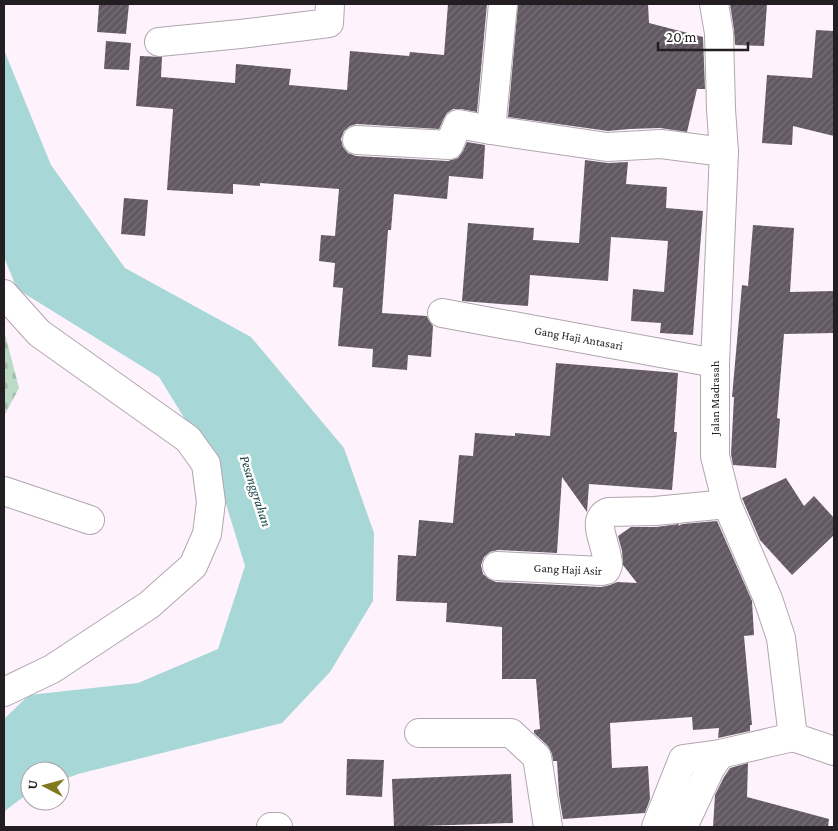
<svg xmlns="http://www.w3.org/2000/svg" width="838" height="831" viewBox="0 0 838 831" font-family="'Crimson Pro',serif">
	<defs>
		<pattern id="cemetery-stones" width="16" height="16" patternUnits="userSpaceOnUse" patternTransform="scale(1.25)"><rect width="16" height="16" fill="#bcdbc6"/><path d="M2 7V4a2 2 0 0 1 4 0v3zM10 15v-3a2 2 0 0 1 4 0v3z" fill="#a1bcaa"/></pattern>
		<pattern id="building-hatch" width="6" height="6" patternUnits="userSpaceOnUse" patternTransform="scale(1.25)"><rect width="6" height="6" fill="#615861"/><path d="M-1 1l2-2M0 6l6-6M5 7l2-2" fill="none" stroke="#787178"/></pattern>
	</defs>
	<rect width="100%" height="100%" fill="#fef3fd"/>
	<path fill="url(#cemetery-stones)" d="M4,330L19,388L4,416Z"/>
	<path fill="#a8d7d8" d="M4,50L51,165L125,268L251,337L344,448L374,533L373,601L330,672L282,723L78,774L60,781V771H30V792L6,810L4,814V719L29,695L138,683L218,649L245,566L215,468L159,377L17,289L4,257Z"/>
	<g fill="url(#building-hatch)">
		<path d="M99,4H129L126,34L97,32Z"/>
		<path d="M448,4H487L477,112L461,109H453L447,113L444,118L439,129L357,124L350,126L344,131L341,139L343,147L348,153L356,156L448,161L458,158L463,151L467,142L485,145L483,179L449,176L447,199L394,194L391,230H388L382,313L427,316L428,319L433,326L431,357L408,355L407,370L372,367L373,349L338,346L343,288L333,287L335,263L319,261L321,235L335,236L339,189L260,183V186L233,184V194L167,190L173,109L136,106L140,56L162,57L161,77L235,83L236,64L291,69L289,85L347,90L350,51L409,56L410,52L444,55Z"/>
		<path d="M518,4H648L649,23L703,37L705,89H697L687,132L660,128L630,129L608,131L508,117Z"/>
		<path d="M730,4H767L764,46L735,45L734,30Z"/>
		<path d="M816,30L834,31V136L793,126L792,145L762,143L767,75L812,78Z"/>
		<path d="M106,41L131,43L129,70L104,69Z"/>
		<path d="M585,160L608,163L628,162L626,184L667,187L666,208L703,211L693,335L660,333L661,323L631,321L633,289L664,292L668,241L611,237L608,281L530,275L528,306L462,301L468,223L534,228L533,240L579,243Z"/>
		<path d="M124,198L148,200L145,236L121,234Z"/>
		<path d="M753,225L794,228L790,292L834,291V333L784,334L777,418L780,419L776,468L733,465L731,454L734,397H732L742,285L748,286Z"/>
		<path d="M556,363L678,373L674,432H677L672,490L589,484L587,512L562,477L557,553L498,550L490,552L484,557L481,565L483,574L489,579L496,582L601,587L610,585L617,582L637,583L623,565L622,551L618,536L631,527H656L679,524L678,526L682,524L717,521L752,601L754,635L744,636L752,725H750V731L718,738L719,728L693,730L692,717L610,723L612,768L648,766L650,799L645,813L563,819L559,795L557,761H553L552,754L548,746L534,733V730L540,729L536,679H502V627L446,622L447,603L396,601L398,555L416,556L419,520L453,523L459,455L473,456L475,433L515,436V433L550,436Z"/>
		<path d="M786,478L804,506L814,496L834,518V535L792,575L760,540L742,498Z"/>
		<path d="M347,759L384,760L382,797L346,795Z"/>
		<path d="M748,763L747,797L829,819L828,827H713L715,795L724,777L730,768Z"/>
		<path d="M511,774L513,823L394,827L392,779Z"/>
	</g>
	<g fill="none" stroke-linecap="round" stroke-linejoin="round">
		<defs>
			<g id="minor">
				<path d="M503,4L491,130L607,147L661,144L724,152"/>
				<path d="M714,4L719,33L721,109L724,152L715,363V456L727,504L768,599L781,638L793,737L834,751"/>
				<path d="M159,42L240,34L329,23L330,4"/>
				<path d="M357,140L449,145L458,124L491,130"/>
				<path d="M4,294L39,333L188,439L206,464L211,502L207,534L193,566L149,605L52,669L4,692"/>
				<path id="s1" d="M442,313L715,363"/>
				<path d="M4,491L90,520"/>
				<path id="s2" d="M497,566L602,571L606,570L608,565C608,552 598,532 600,521C601,516 604,514 608,512L655,511L727,504"/>
				<path d="M419,733H511L537,757L548,827"/>
				<path d="M271,827H278"/>
				<path d="M656,827L683,759L720,754"/>
				<path d="M683,827L710,769L720,754L793,737"/>
			</g>
		</defs>
		<use href="#minor" stroke="#b0a6af" stroke-width="30"/>
		<use href="#minor" stroke="#fff" stroke-width="28"/>
	</g>
	<g text-anchor="middle" stroke-width="5" stroke-linejoin="round" paint-order="stroke">
		<g font-size="12" fill="#221e22" stroke="#fff">
			<text dy="4" stroke="none"><textPath href="#s1" startOffset="139">Gang Haji Antasari</textPath></text>
			<text transform="translate(715 398) rotate(-90)" y="4">Jalan Madrasah</text>
			<text dy="4" stroke="none"><textPath href="#s2" startOffset="71">Gang Haji Asir</textPath></text>
		</g>
		<g font-size="14" font-style="italic" fill="#123e40" stroke="#fff">
			<text transform="translate(256 491) rotate(72)" y="5">Pesanggrahan</text>
		</g>
	</g>
	<rect width="838" height="831" fill="none" stroke="#221e22" stroke-width="10"/>
	<g transform="translate(45 786) rotate(276)"><circle r="24" fill="#ffffff" stroke="#a7a5a7"/>
	<path d="M0-4L9 19L0 12L-9 19Z" fill="#81791e"/>
	<text y="-8" font-size="14" font-weight="bold" text-anchor="middle" fill="#221e22">U</text>
	</g>
	<path d="M658 42v8h90v-8" fill="none" stroke="#221e22" stroke-width="2.5"/>
	<text x="666" y="42" font-size="15" fill="#221e22" stroke="#ffffff" stroke-width="4" paint-order="stroke">20 m</text>
</svg>
